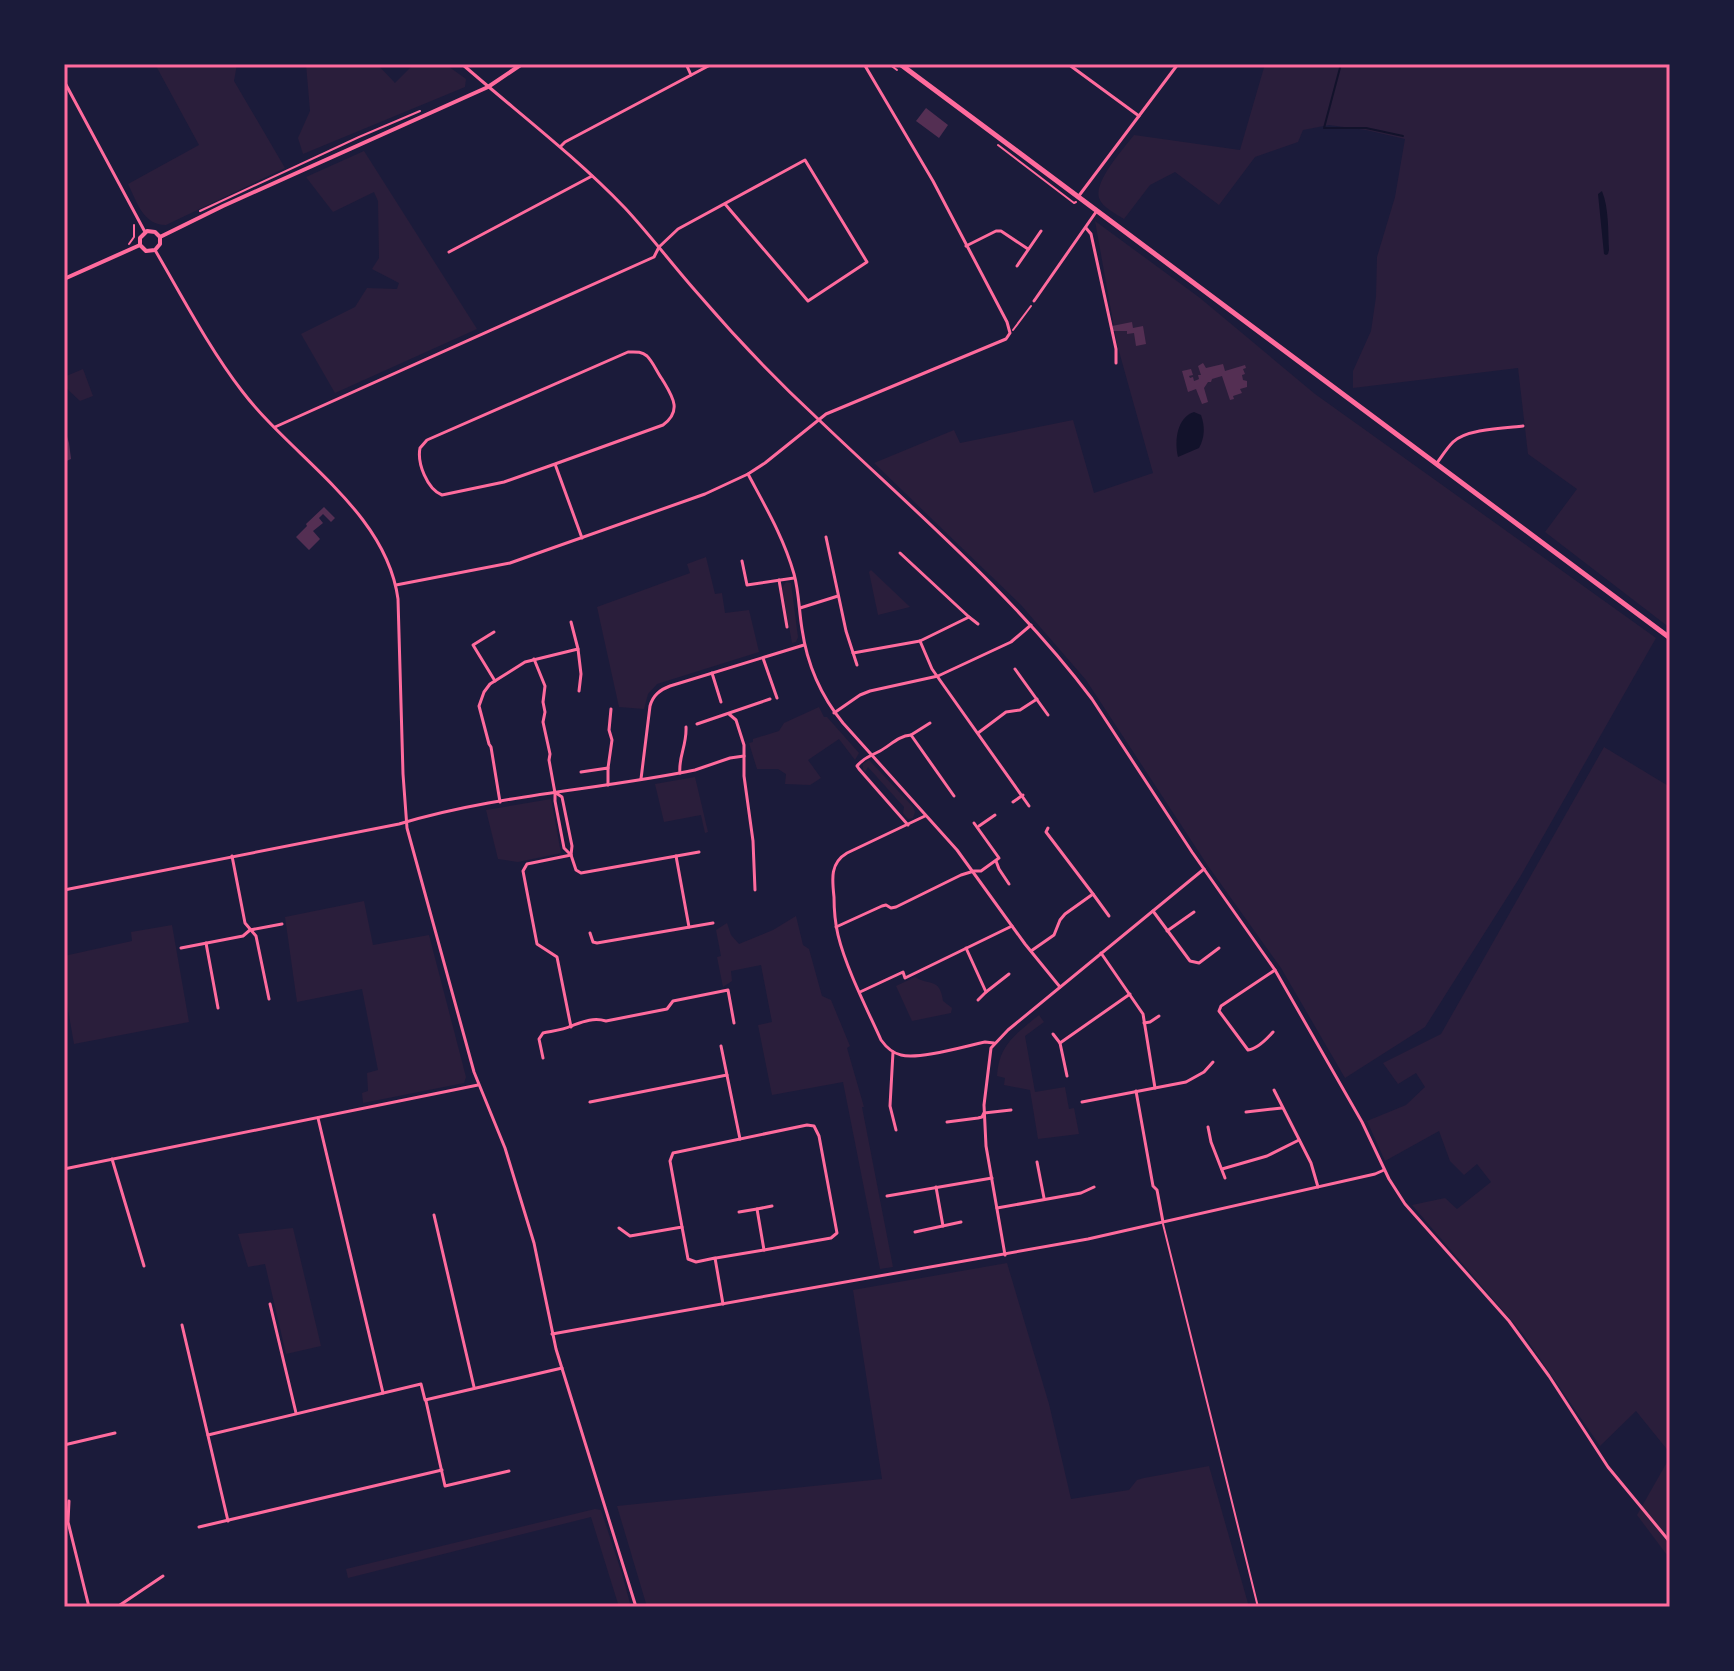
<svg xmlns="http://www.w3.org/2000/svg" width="1734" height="1671" viewBox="0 0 1734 1671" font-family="'PT Sans',sans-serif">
	<rect width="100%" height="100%" fill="#1b1b3a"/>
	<g fill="#2a1e3b">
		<path d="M155,64H237L234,81L285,168L166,225C143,225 137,202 128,184L199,145Z"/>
		<path d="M306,64H377L395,83L414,64H445L466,79L465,87L303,154L298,138L310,111Z"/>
		<path d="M1265,64H1670V628L1545,532L1577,489L1528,454L1518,368L1353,388V371L1371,331L1376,297L1377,257L1395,197L1405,139L1366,130L1329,125L1303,130L1298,142L1255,157L1219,205L1175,172L1150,185L1124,219C1116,214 1102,207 1099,198C1094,181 1124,148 1134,135L1240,150Z"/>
		<path d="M364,151L477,329L335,393L301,334L355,307L367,288L397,289L399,283L372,269L379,258L378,201L374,192L333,212L306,177Z"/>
		<path d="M1095,221L1200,298L1315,394L1656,638L1520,877L1425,1027L1345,1078L1281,968L1208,866L1086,680L1021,605L874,463L954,430L960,443L1073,420L1094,493L1153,473L1117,344Z"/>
		<path d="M83,369L93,396L80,401L64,386V377Z"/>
		<path d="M706,557L715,594L722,593L725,613L749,610L759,652L657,684L648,694L644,709L619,707L597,607L690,573L687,564Z"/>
		<path d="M871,570L910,607L878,615L869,572Z"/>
		<path d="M786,582L791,583L798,637L796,642L792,643L782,588Z"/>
		<path d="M819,707L824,717H827L859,753L855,760L839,739L808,760L821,778L810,785L785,784L786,774L778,769H757L749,743L753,742V739L779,731L784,723Z"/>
		<path d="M1604,747L1670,787V1453L1636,1411L1600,1446L1523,1334L1412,1205L1445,1198L1457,1209L1491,1182L1477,1164L1464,1175L1450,1161L1439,1131L1385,1161L1367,1121L1406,1105L1425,1087L1416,1073L1398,1084L1383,1063L1441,1034Z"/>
		<path d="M869,760L913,807L915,812L913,818L908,819L903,813L904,807L868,767L865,772L863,769V764Z"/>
		<path d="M695,777L708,832L705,833L701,815L664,822L655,784Z"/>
		<path d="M551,799L561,853L518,862L498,859L486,810Z"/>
		<path d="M364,901L373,945L429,935L466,1077L464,1083L363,1103L362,1093L368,1091L367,1073L378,1070L362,989L297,1002L285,917Z"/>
		<path d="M796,916L803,945L809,949L822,996L831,1000L850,1046L847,1048L864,1107H862L893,1267L880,1269L843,1082L772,1095L758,1025L772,1022L761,965L731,971L732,981L723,987L717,957L721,956L716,930L727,923L731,935L739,944L773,930Z"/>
		<path d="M172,925L189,1022L74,1044L64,987V956L132,941L131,932Z"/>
		<path d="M915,977C929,986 940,977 943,1001L952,1008L951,1013L912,1021L896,986Z"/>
		<path d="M1039,1015L1044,1022L1025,1036L1035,1092L1065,1087L1069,1109L1074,1108L1079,1134L1038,1139L1030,1090L1004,1085L1005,1078L997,1076C999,1044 1016,1034 1039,1015Z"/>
		<path d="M293,1228L321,1346L286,1354L265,1264L248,1267L238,1234Z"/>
		<path d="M1007,1263L1049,1404L1071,1499L1129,1490L1137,1480L1144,1478L1209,1466L1249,1607H647L617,1506L882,1479L853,1290Z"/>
		<path d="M1670,1457V1559L1637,1515Z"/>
		<path d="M595,1509L601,1510L622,1574L631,1607H619L591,1517L348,1578L346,1569Z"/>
	</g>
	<g fill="#12122b">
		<path d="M1602,191C1609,208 1608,231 1609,250L1608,254L1606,255L1604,254L1598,194Z"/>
		<path d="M1194,412L1201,415C1205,426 1205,437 1199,448L1178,457C1174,441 1177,417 1194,412Z"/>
	</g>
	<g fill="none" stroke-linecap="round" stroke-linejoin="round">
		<path stroke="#12122b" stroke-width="2" d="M1341,64L1324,128H1366L1403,136"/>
	</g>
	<g fill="#542f53">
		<path d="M926,108L948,125L939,138L916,121Z"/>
		<path d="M1132,322L1133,328L1143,326L1146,344L1136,346L1134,333L1127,334V331H1113L1112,326Z"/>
		<path d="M1203,363L1206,368L1223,364L1225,371L1245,365L1246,368L1243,369L1245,374L1242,375L1243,380L1247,381V387L1240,389L1242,393L1233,396L1234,399L1230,400L1222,376L1212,379L1211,382H1208L1204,388L1208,402L1202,404L1196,389L1188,392L1182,371L1191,369L1193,375L1189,376L1190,378L1193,377L1194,381L1197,380L1199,379L1198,375H1201L1198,366Z"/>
		<path d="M64,426L69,443L71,459L64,462Z"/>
		<path d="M324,507L335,518L331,522L323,514L319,518L323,523L313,531L320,539L309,550L296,537L307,526L306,524Z"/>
	</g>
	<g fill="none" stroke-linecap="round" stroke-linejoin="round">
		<g stroke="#ff6b9d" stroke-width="2">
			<path d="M889,64L897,70"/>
			<path d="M998,145L1074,203L1076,202"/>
			<path d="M200,211L359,137L420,111"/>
			<path d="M129,244L134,237V225"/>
			<path d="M1013,330L1031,306"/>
		</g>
		<path stroke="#ff6b9d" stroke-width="2" d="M1163,1224L1258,1607"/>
		<g stroke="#ff6b9d" stroke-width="3">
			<path d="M462,64C517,112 574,155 625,208C651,236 674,267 700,296C736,338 776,380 817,418C912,509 1013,594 1092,699L1192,852L1275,970L1362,1122L1389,1179L1405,1204L1509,1321L1549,1376L1608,1467L1670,1542"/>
			<path d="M686,64L691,75"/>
			<path d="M1068,64L1139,116"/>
			<path d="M64,81L145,232"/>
			<path d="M561,146L565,142L712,64"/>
			<path d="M1078,197L1178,64"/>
			<path d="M1086,228L1091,234L1116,349V363"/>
			<path d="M966,246L996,231H1001L1028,249"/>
			<path d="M155,250C183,298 209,348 242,391C293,458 386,511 398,599L403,774L407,828L474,1072L505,1148L534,1243L556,1349L636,1607"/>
			<path d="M449,252L592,176"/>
			<path d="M1017,266L1041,231"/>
			<path d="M1034,301L1096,212"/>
			<path d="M275,427L654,257L659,247L678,229L805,160L867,262L808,301L725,204"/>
			<path d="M1437,463C1442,456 1447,448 1453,442C1466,429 1504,428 1523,426"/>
			<path d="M555,464L663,425C683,410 672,396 662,379C657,372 653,362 647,356C641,351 635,352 628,352L427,440L420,448C417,463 427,489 442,495L504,482L555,464L582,538"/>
			<path d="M748,474C765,506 784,538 794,574C799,592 799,611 802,629C807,664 821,696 843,723L957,850L1025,944L1060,987"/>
			<path d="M826,537L846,631L857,665"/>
			<path d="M900,553L969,617"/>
			<path d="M742,561L747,585L794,578"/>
			<path d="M779,580L787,627"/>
			<path d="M396,585L510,563L705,494L748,474L765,463L826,414L1006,339L1010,333L1007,322L933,181L864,64"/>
			<path d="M800,608L838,596"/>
			<path d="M571,622L578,649"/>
			<path d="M494,632L473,645L495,681"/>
			<path d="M920,641L932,669L1029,806"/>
			<path d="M853,653L920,641L969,617L978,624"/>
			<path d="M763,658L777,698"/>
			<path d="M534,659L545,686L543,702L545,712L543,722L550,754L549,760L555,793V801L564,848L571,855"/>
			<path d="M1015,669L1048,715"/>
			<path d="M712,673L721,702"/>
			<path d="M834,713L860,695L870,691L938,676L1011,642L1031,625"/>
			<path d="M729,714L736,720L744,745V776L753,841L755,890"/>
			<path d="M697,724L770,699"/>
			<path d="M978,733L1006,712L1020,710L1037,699"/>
			<path d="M911,735L930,723"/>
			<path d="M608,768L612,740L609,730L611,709"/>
			<path d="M581,772L608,768V785"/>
			<path d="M680,773C678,758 687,745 686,727"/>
			<path d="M641,779L650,706C653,695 660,690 670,686L804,645"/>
			<path d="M556,793L562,797L572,846L571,855L576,870L581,873L699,852"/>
			<path d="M500,802L491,747L489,744L479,706L484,692L490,684L525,662L578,649L581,674L579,691"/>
			<path d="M1013,802L1023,795"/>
			<path d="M925,816L847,853C830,863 832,879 834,897C834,910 835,922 838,935C846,968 867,1009 881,1040C886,1047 892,1053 901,1055C918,1060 966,1046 985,1042L994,1043"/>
			<path d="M908,825L859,769L857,766C864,757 871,756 880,751C891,745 898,736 911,735L954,796"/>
			<path d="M979,826L995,815"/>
			<path d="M1048,828L1046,832L1093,894"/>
			<path d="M232,856L245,923L256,936L269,999"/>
			<path d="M676,856L689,927"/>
			<path d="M996,861L999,869L1009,884"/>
			<path d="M64,890L399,824C494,795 598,790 695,770L730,758L744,756"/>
			<path d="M1153,911L1190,961L1199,963L1219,948"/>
			<path d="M836,927L882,906L886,905L891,908L896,907L961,875L974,871H981L999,858L974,823"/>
			<path d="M1167,931L1194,912"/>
			<path d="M590,933L593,942L597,943L713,923"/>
			<path d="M206,943L218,1008"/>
			<path d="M181,948L243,936L250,930L282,924"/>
			<path d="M966,948L986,992L978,1000"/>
			<path d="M1031,951L1054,935L1060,920L1065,914L1093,894L1109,916"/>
			<path d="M1101,953L1143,1014L1155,1088"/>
			<path d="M860,992L903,972L905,978L1012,926"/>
			<path d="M986,992L1009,974"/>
			<path d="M1144,1023L1150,1022L1159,1016"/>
			<path d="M571,1027L557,957L537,944L523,871L527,864L571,855"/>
			<path d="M1273,1032C1266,1040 1257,1049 1248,1050L1219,1011L1221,1006L1275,970"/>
			<path d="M1053,1034L1060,1043"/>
			<path d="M721,1046L740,1139"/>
			<path d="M893,1052L890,1106L896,1130"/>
			<path d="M543,1058L539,1039L543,1033C552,1031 563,1030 571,1026C582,1022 593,1017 606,1021L667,1009L673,1001L728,990L734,1023"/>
			<path d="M1067,1076L1060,1043L1130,994"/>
			<path d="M1274,1090L1311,1163L1318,1187"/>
			<path d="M1136,1091L1153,1186L1157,1190L1163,1222"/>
			<path d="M590,1102L727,1075"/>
			<path d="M1082,1102L1186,1082L1204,1072L1213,1062"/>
			<path d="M1246,1112L1282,1108"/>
			<path d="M318,1118L383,1393"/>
			<path d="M947,1122L978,1118L982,1117L984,1113L1011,1110"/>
			<path d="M1208,1127L1211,1142L1225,1178"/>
			<path d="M112,1159L144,1266"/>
			<path d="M1037,1162L1044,1198"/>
			<path d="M64,1169L478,1085"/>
			<path d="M1222,1169L1267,1156L1299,1140"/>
			<path d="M936,1187L943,1226"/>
			<path d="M887,1196L992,1178"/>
			<path d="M997,1208L1081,1193L1094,1187"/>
			<path d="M739,1212L757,1209"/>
			<path d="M434,1215L474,1387"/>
			<path d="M682,1227L688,1259L696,1262L715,1258L723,1304"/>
			<path d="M619,1228L630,1236L682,1227L670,1161L673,1153L807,1125L814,1126L819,1136L837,1233L831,1238L764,1250L757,1209L772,1206"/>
			<path d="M915,1232L961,1222"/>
			<path d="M1005,1255L986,1146L984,1105L991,1048L1008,1030L1204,869"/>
			<path d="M716,1258L764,1250"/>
			<path d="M270,1304L296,1413"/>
			<path d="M182,1325L228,1521"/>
			<path d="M552,1334L1088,1239L1375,1174L1384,1170"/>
			<path d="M426,1401L445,1486L509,1471"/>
			<path d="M208,1435L421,1384L425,1400L562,1368"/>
			<path d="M64,1445L115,1433"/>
			<path d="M69,1501L68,1522L89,1607"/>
			<path d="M199,1527L442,1470"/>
			<path d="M117,1607L163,1576"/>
		</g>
		<g stroke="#ff6b9d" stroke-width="4">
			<path d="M160,237L223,206L488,87L522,64"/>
			<path d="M140,245L146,251L155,250L160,244V237"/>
			<path d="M140,245V238L147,231L155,232L160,237"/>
			<path d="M64,279L140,245"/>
		</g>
		<path stroke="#ff6b9d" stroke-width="5" d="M900,64L1670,638"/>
	</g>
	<rect width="1734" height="1671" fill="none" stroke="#1b1b3a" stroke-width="132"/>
	<rect x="66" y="66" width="1602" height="1539" fill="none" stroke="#ff6b9d" stroke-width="3"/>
</svg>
